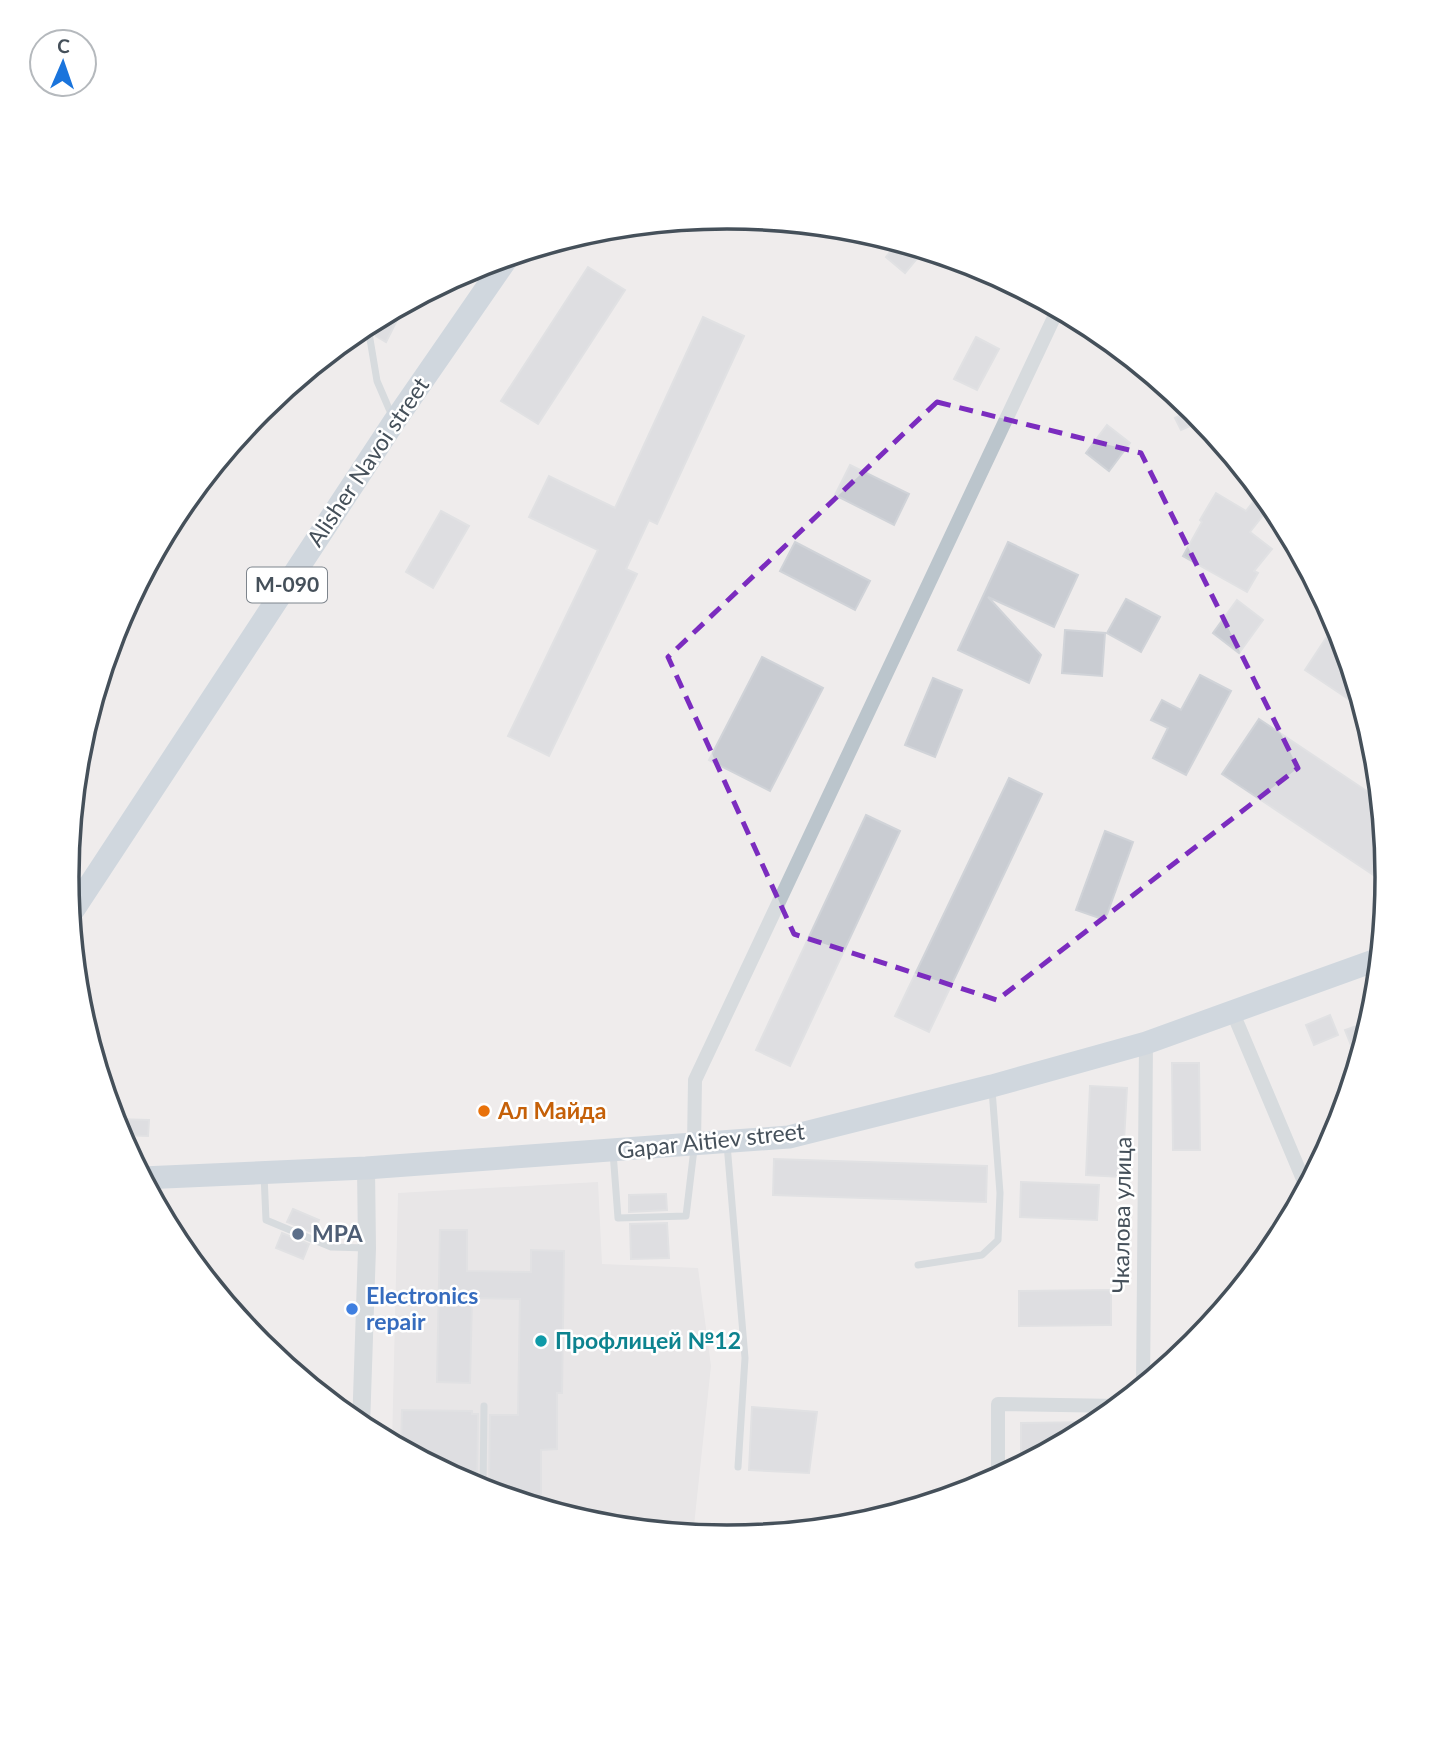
<svg xmlns="http://www.w3.org/2000/svg" width="1454" height="1755" viewBox="0 0 1454 1755" font-family="Lato,sans-serif">
	<rect width="100%" height="100%" fill="#efecec"/>
	<path fill="#e0dddf" d="M598,1182L602,1264L698,1268L711,1366L693,1535L598,1525L474,1488L392,1444L398,1193Z"/>
	<g fill="#c9ccd2" stroke="#d0d3d8" stroke-width="2">
		<path d="M898,242L924,250L905,273L886,257Z"/>
		<path d="M588,267L625,290L538,424L501,401Z"/>
		<path d="M405,304L386,342L376,336L372,328L364,330L361,328Z"/>
		<path d="M703,317L744,336L657,524L649,520L626,569L637,574L549,756L508,736L598,550L529,517L549,476L615,508Z"/>
		<path d="M976,337L999,349L977,390L954,379Z"/>
		<path d="M1191,410L1197,423L1181,430L1175,418Z"/>
		<path d="M1107,425L1130,443L1109,471L1086,453Z"/>
		<path d="M850,465L909,494L894,525L835,495Z"/>
		<path d="M1261,492L1271,505L1250,532L1272,549L1254,571L1258,573L1247,592L1183,556L1202,522L1200,520L1216,493L1246,511Z"/>
		<path d="M441,511L469,526L433,588L406,572Z"/>
		<path d="M795,542L870,581L855,610L780,571Z"/>
		<path d="M1008,542L1078,575L1054,627L988,597L1041,655L1029,683L958,650Z"/>
		<path d="M1126,599L1160,617L1141,652L1107,633Z"/>
		<path d="M1237,600L1263,620L1239,653L1213,633Z"/>
		<path d="M1336,623L1337,625L1362,708L1305,670Z"/>
		<path d="M1065,630L1105,633L1102,676L1062,673Z"/>
		<path d="M762,657L823,688L770,791L709,760Z"/>
		<path d="M1200,675L1231,691L1186,775L1153,758L1168,728L1151,720L1162,700L1181,710Z"/>
		<path d="M933,678L962,690L935,757L905,745Z"/>
		<path d="M1259,719L1380,800L1387,884L1222,774Z"/>
		<path d="M1009,778L1042,794L929,1032L895,1016Z"/>
		<path d="M866,815L900,831L790,1066L756,1050Z"/>
		<path d="M1105,831L1133,842L1105,920L1076,910Z"/>
		<path d="M1330,1015L1338,1035L1314,1045L1306,1025Z"/>
		<path d="M1371,1021L1366,1035L1358,1063L1345,1030Z"/>
		<path d="M1172,1063H1199L1200,1150H1173Z"/>
		<path d="M1090,1086L1127,1088L1122,1177L1086,1175Z"/>
		<path d="M113,1119L149,1120L148,1136L119,1135Z"/>
		<path d="M774,1159L987,1166L986,1202L773,1195Z"/>
		<path d="M1021,1182L1099,1185L1097,1220L1020,1217Z"/>
		<path d="M666,1194L667,1210L629,1212V1195Z"/>
		<path d="M293,1209L319,1220L314,1233L287,1222Z"/>
		<path d="M667,1223L669,1258L631,1259L630,1224Z"/>
		<path d="M440,1230H467V1271L531,1272V1250L564,1251L562,1393H557V1449L541,1450V1508L489,1492L490,1415H518L520,1299L472,1298L470,1383L437,1382Z"/>
		<path d="M282,1233L309,1244L303,1259L276,1248Z"/>
		<path d="M1111,1290V1325L1019,1326V1291Z"/>
		<path d="M752,1407L817,1412L809,1473L749,1470Z"/>
		<path d="M402,1410L472,1411V1414H478L477,1488L401,1449Z"/>
		<path d="M1099,1422L1032,1460H1021V1423Z"/>
	</g>
	<g fill="none" stroke-linecap="round" stroke-linejoin="round">
		<g stroke="#bbc5cc" stroke-width="7">
			<path d="M474,267L494,270"/>
			<path d="M369,333L377,381L393,418"/>
			<path d="M727,1144L745,1358L738,1467"/>
			<path d="M613,1152L618,1218L686,1216L694,1149"/>
			<path d="M264,1175L266,1220L331,1247L367,1248"/>
			<path d="M918,1265L982,1255L998,1240L1000,1193L992,1090"/>
			<path d="M483,1490L484,1406"/>
		</g>
		<g stroke="#bbc5cc" stroke-width="14">
			<path d="M1233,1013L1305,1184V1190"/>
			<path d="M694,1145L695,1080L1058,309"/>
			<path d="M1143,1387L1146,1043"/>
			<path d="M998,1478V1404L1119,1406"/>
		</g>
		<path stroke="#bbc5cc" stroke-width="18" d="M361,1427L367,1248L366,1168"/>
		<g stroke="#acbdcc" stroke-width="23">
			<path d="M70,915L394,422L508,257"/>
			<path d="M142,1178L366,1168L789,1137L992,1086L1146,1043L1379,959"/>
		</g>
	</g>
	<path d="M0 0H1454V1755H0ZM937,402L1141,453L1298,768L997,1000L794,934L668,657Z" fill="#efecec" fill-opacity=".55" fill-rule="evenodd"/>
	<path fill="none" stroke="#7b2cbf" stroke-width="5" stroke-dasharray="14 9" stroke-linejoin="round" d="M937,402L1141,453L1298,768L997,1000L794,934L668,657Z"/>
	<circle fill="#e8710a" stroke="#fff" stroke-width="2.5" cx="484" cy="1111" r="7"/>
	<circle fill="#5c6f8a" stroke="#fff" stroke-width="2.5" cx="298" cy="1234" r="7"/>
	<circle fill="#3f7fe0" stroke="#fff" stroke-width="2.5" cx="352" cy="1309" r="7"/>
	<circle fill="#0f9aa8" stroke="#fff" stroke-width="2.5" cx="541" cy="1341" r="7"/>
	<g text-anchor="middle" stroke-width="5" stroke-linejoin="round" paint-order="stroke">
		<rect fill="#fff" stroke="#7d848c" stroke-width="2" x="247" y="567.5" width="80" height="35" rx="5"/>
		<g font-size="21" font-weight="bold" fill="#45505a">
			<text x="287" y="592">М-090</text>
		</g>
		<g font-size="23" fill="#45505a" stroke="#fff">
			<text transform="translate(368 462) rotate(-56)" y="8">Alisher Navoi street</text>
			<text transform="translate(711 1141) rotate(-6)" y="8">Gapar Aitiev street</text>
			<text transform="translate(1122 1215) rotate(-89)" y="8">Чкалова улица</text>
		</g>
		<g font-size="23" font-weight="bold" fill="#c56008" stroke="#fff" text-anchor="start">
			<text x="498" y="1119">Ал Майда</text>
		</g>
		<g font-size="23" font-weight="bold" fill="#4e5e75" stroke="#fff" text-anchor="start">
			<text x="312" y="1242">MPA</text>
		</g>
		<g font-size="23" font-weight="bold" fill="#366cbe" stroke="#fff" text-anchor="start">
			<text x="366" y="1304">Electronics<tspan x="366" dy="26">repair</tspan></text>
		</g>
		<g font-size="23" font-weight="bold" fill="#0d838f" stroke="#fff" text-anchor="start">
			<text x="555" y="1349">Профлицей №12</text>
		</g>
	</g>
	<path d="M0 0H1454V1755H0ZM79 877a648 648 0 1 1 1296 0a648 648 0 1 1-1296 0Z" fill="#fff" fill-rule="evenodd"/>
	<path fill="none" stroke="#45505a" stroke-width="3.5" d="M79 877a648 648 0 1 1 1296 0a648 648 0 1 1-1296 0Z"/>
	<g transform="translate(63 63) rotate(2)"><circle r="33" fill="#ffffff" stroke="#b5b9bd" stroke-width="2"/>
	<path d="M0-5L12 26L0 18L-12 26Z" fill="#1a74dc"/>
	<text y="-10" font-size="19" font-weight="bold" text-anchor="middle" fill="#45505a">С</text>
	</g>
</svg>
